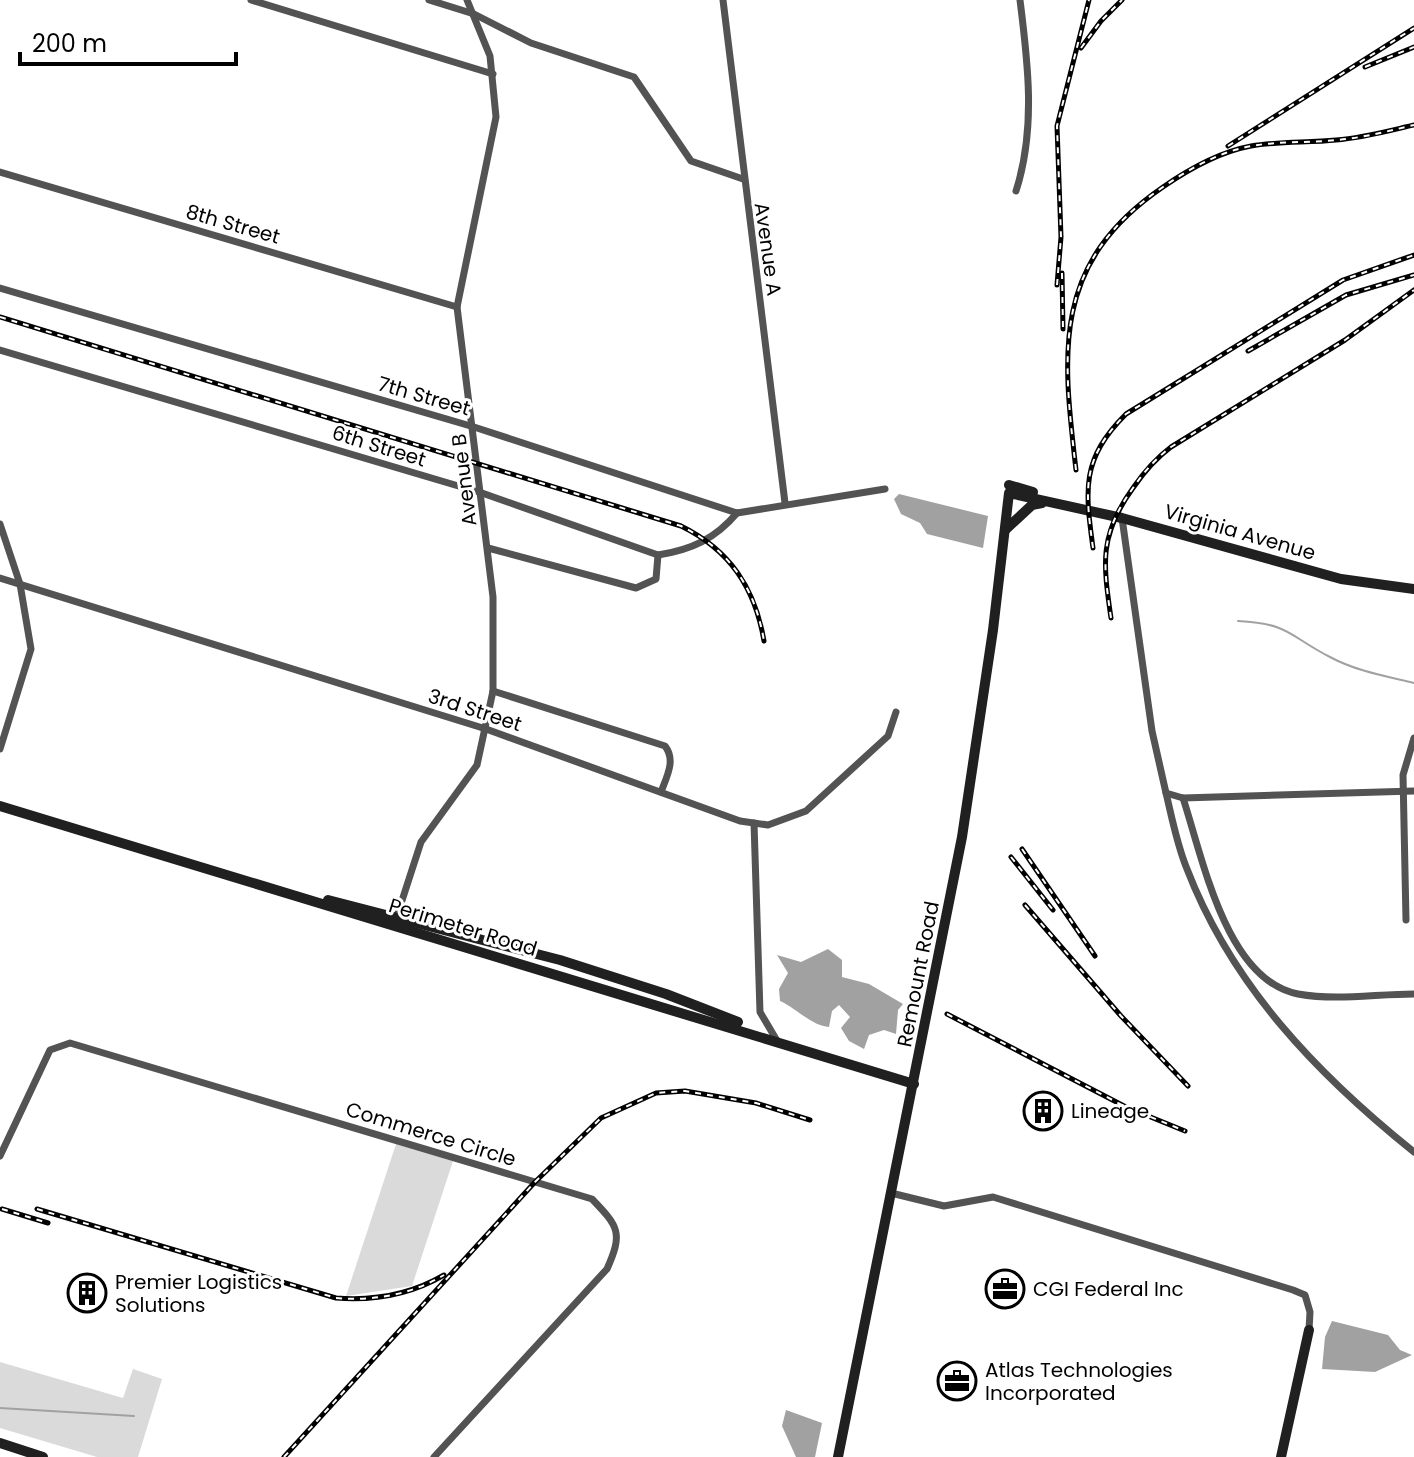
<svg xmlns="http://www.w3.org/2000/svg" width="1414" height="1457" viewBox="0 0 1414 1457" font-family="Poppins,sans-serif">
	<rect width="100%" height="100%" fill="#fff"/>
	<g fill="#dadada">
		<path d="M396,1144L453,1161L412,1286L346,1296Z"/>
		<path d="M0,1362L123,1398L133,1369L162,1379L138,1457H97L0,1428Z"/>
	</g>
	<g fill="#a1a1a1">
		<path d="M899,494L988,516L983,548L927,534L920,523L901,514L894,499Z"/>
		<path d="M828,949L842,960V977L869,984L903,1004L898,1010L896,1034L884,1030L869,1035L864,1049L849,1041L841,1028L850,1017L839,1005L832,1011L829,1027C812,1026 796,1008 780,1001L779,989L788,973L777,955L801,962Z"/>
		<path d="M1332,1321L1388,1335L1400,1350L1412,1355L1375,1372L1322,1369L1325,1337Z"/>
		<path d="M786,1410L822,1423L815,1457H796L782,1426Z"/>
	</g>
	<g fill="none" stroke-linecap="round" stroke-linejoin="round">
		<g stroke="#a1a1a1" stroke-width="2">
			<path d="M1238,621C1291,624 1287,635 1330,657C1356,671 1385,676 1414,683"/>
			<path d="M0,1408L134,1416"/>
		</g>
		<g stroke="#535353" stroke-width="7">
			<path d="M251,0L493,74"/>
			<path d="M429,0L474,14L531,43L634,77L691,161L743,179"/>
			<path d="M723,0L785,503"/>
			<path d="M0,172L457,307"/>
			<path d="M1016,191C1036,129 1028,63 1020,0"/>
			<path d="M0,288L474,427L737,513L885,489"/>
			<path d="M0,350L482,493L658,555C691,550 715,539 737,513"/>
			<path d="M1122,518L1152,731L1166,793L1183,798C1203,859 1226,980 1298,994C1337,1001 1375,994 1414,994"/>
			<path d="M0,524L20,584L31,649L0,749"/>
			<path d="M488,548L636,588L656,579L658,555"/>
			<path d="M0,578L486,729L740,821L768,825L806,811L888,736L896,712"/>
			<path d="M493,691L665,746C676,760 667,776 661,792"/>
			<path d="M1166,793C1172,818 1177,845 1187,869C1232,986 1318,1075 1414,1152"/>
			<path d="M1183,798L1414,791"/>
			<path d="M754,823L760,1012L776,1039"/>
			<path d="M396,919L421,842L477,765L493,691V597L457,307L496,117L490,56L467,0"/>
			<path d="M1406,920L1403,775L1414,738"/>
			<path d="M0,1156L50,1050L70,1043L592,1199C619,1227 623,1233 607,1269L434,1457"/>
			<path d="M891,1193L944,1206L993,1197L1293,1290L1305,1295L1310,1312L1309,1330"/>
		</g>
		<g stroke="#202020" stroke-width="10">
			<path d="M1009,485L1033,492"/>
			<path d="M1005,530L1032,505L1042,503"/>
			<path d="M0,806L914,1084"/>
			<path d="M328,900L560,960L666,994L738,1022"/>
			<path d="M0,1443L43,1457"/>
			<path d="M838,1457L962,837L993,630L1009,493L1122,518L1341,579L1414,589"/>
			<path d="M1281,1457L1309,1330"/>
		</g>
		<defs>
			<g id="rail">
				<path d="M1081,48L1101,21L1122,0"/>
				<path d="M1365,67L1414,47"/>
				<path d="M1228,146L1414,28"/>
				<path d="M1062,273L1063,329"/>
				<path d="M1057,285L1061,237L1057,126L1089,0"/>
				<path d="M0,317L681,526C730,550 755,588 764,641"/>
				<path d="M1248,351L1346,295L1414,275"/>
				<path d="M1076,470C1062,350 1052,263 1163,187C1189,169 1219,152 1251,146C1279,141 1308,143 1336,140C1363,138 1388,131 1414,125"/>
				<path d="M1093,548C1085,489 1081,459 1126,414L1343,280L1414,255"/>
				<path d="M1111,618C1103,563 1099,535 1133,488C1144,472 1155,459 1171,447L1345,340L1414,290"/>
				<path d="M1022,849L1095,956"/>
				<path d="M1011,857L1053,910"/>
				<path d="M1025,905L1121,1016L1188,1086"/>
				<path d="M947,1014L1126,1107L1185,1131"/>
				<path d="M2,1209L48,1223"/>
				<path d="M37,1209L336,1298C375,1301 410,1295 444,1275"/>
				<path d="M284,1457L535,1182L601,1118L656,1093L685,1091L756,1103L810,1120"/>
			</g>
		</defs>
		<use href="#rail" stroke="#000" stroke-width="5"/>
		<use href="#rail" stroke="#fff" stroke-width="2" stroke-dasharray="6" stroke-linecap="butt"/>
	</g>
	<defs>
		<symbol id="building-ring" viewBox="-11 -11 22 22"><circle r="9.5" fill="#fff" stroke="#000" stroke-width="1.5"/><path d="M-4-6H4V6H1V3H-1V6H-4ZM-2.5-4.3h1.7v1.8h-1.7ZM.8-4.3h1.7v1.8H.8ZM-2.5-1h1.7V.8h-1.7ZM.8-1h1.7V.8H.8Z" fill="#000"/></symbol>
		<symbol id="office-ring" viewBox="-11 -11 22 22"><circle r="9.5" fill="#fff" stroke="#000" stroke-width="1.5"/><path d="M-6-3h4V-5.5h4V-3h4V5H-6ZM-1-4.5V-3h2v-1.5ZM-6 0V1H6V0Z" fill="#000"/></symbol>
	</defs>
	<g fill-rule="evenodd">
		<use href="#building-ring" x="1021" y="1089" width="44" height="44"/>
		<use href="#office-ring" x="983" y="1267" width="44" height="44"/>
		<use href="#building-ring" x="65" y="1271" width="44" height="44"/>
		<use href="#office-ring" x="935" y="1359" width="44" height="44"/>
	</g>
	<g text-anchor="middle" stroke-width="6" stroke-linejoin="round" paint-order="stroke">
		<g font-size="20" fill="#000" stroke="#fff">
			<text transform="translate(233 224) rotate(16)" y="7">8th Street</text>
			<text transform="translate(768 249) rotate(82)" y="7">Avenue A</text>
			<text transform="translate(424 396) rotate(16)" y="7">7th Street</text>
			<text transform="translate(379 446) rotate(17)" y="7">6th Street</text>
			<text transform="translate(464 480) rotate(-97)" y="7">Avenue B</text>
			<text transform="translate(1240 532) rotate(16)" y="7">Virginia Avenue</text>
			<text transform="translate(475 710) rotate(18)" y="7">3rd Street</text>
			<text transform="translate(463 927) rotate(17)" y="7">Perimeter Road</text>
			<text transform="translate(918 974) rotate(-79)" y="7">Remount Road</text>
			<text transform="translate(431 1134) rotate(17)" y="7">Commerce Circle</text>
		</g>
		<g font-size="20" fill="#000" stroke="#fff" text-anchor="start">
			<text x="1071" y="1118">Lineage</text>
			<text x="115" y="1289">Premier Logistics<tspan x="115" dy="23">Solutions</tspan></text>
			<text x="1033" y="1296">CGI Federal Inc</text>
			<text x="985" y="1377">Atlas Technologies<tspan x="985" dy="23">Incorporated</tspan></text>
		</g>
	</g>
	<path d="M20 52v12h216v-12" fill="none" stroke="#000000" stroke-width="4"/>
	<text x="32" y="52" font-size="24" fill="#000000" stroke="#ffffff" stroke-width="6" paint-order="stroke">200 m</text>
</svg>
